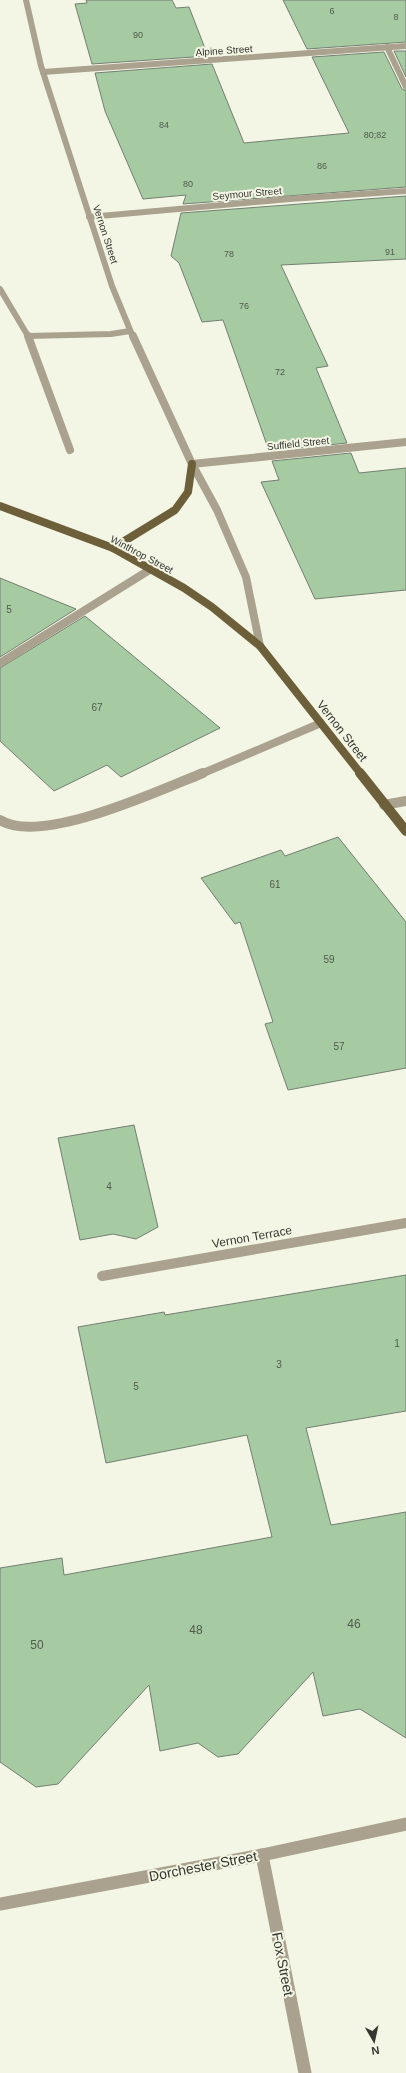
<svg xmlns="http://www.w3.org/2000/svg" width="406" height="2073" viewBox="0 0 406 2073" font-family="Arial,sans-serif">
	<rect width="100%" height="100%" fill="#f3f6e4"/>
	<g fill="#a6caa2" stroke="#737f72">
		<path d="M86,0H172L176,8L189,7L208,56L92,64L75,4L87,3Z"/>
		<path d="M283,0H406V42L307,49Z"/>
		<path d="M394,51H406V77Z"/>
		<path d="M384,52L402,89L406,91V187L183,204L186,195L143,199L105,111L95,73L212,64L244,143L349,133L312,57Z"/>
		<path d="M406,196V259L281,265L328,366L316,368L347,443L269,451L223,320L202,322L179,263L171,256L181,213Z"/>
		<path d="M351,453L359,473L406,468V590L315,599L261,482L279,480L272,461Z"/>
		<path d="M0,578L76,609L0,657Z"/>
		<path d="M85,616L220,728L121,777L107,765L54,791L0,741V668Z"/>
		<path d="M338,837L406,922V1068L288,1090L265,1024L273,1022L240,922L235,924L201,878L281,850L285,856Z"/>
		<path d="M134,1125L158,1227L136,1239L113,1234L80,1240L58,1138Z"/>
		<path d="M406,1275V1411L306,1428L331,1525L406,1512V1738L360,1709L323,1716L313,1672L238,1754L218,1757L198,1743L160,1751L149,1685L58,1784L36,1787L0,1762V1568L62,1558L64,1575L272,1537L247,1435L106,1463L78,1327L164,1312L165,1315Z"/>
	</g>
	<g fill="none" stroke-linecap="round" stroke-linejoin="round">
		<g stroke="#aaa28e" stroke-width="6">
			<path d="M26,0L41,66L112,286L133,337"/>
			<path d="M387,47L406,87"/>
			<path d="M43,72L406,46"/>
			<path d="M89,217L290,199L406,191"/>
			<path d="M0,289L28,336L111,334L130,331"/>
			<path d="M28,336L29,337"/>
		</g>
		<g stroke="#aaa28e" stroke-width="8">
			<path d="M28,336L70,450"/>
			<path d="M133,336L192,464L217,510L246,577L260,646"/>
			<path d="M192,464L406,442"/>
			<path d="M0,663L151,569"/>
			<path d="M201,774L321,723"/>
		</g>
		<g stroke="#aaa28e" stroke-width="10">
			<path d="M384,805L406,801"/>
			<path d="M0,820C41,846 160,790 203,773"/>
			<path d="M102,1276L406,1223"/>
		</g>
		<g stroke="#aaa28e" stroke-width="13">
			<path d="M262,1855L305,2073"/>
			<path d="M0,1904L262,1855L406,1824"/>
		</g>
		<g stroke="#6d5f39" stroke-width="8">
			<path d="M0,506L113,548L184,588L212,607L260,646L361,774"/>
			<path d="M113,548L175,510L188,492L192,464"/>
		</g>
		<path stroke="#6d5f39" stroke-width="10" d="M360,773L406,831"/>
	</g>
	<g text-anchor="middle" stroke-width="4" stroke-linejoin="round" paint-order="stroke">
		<g font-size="9" fill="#515b4c">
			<text x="332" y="14">6</text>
			<text x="396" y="20">8</text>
			<text x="138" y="38">90</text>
			<text x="164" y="128">84</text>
			<text x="375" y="138">80;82</text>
			<text x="322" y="169">86</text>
			<text x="188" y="187">80</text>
			<text x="390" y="255">91</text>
			<text x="229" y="257">78</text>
			<text x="244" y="309">76</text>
			<text x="280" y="375">72</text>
		</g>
		<g font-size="10" fill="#35362f" stroke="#f3f6e4">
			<text transform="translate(224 50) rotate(-4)" y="4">Alpine Street</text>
			<text transform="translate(247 193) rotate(-5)" y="4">Seymour Street</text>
			<text transform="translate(106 234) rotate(72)" y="4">Vernon Street</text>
			<text transform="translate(298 443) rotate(-6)" y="4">Suffield Street</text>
			<text transform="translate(142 554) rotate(28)" y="4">Winthrop Street</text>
		</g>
		<g font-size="10" fill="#515b4c">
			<text x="9" y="613">5</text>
			<text x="97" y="711">67</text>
			<text x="275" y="888">61</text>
			<text x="329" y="963">59</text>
			<text x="339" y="1050">57</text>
			<text x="109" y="1190">4</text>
			<text x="397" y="1347">1</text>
			<text x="279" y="1368">3</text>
			<text x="136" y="1390">5</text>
		</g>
		<g font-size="12" fill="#35362f" stroke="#f3f6e4">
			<text transform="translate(342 731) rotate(52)" y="4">Vernon Street</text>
			<text transform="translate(252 1237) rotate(-10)" y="4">Vernon Terrace</text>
		</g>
		<g font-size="12" fill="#515b4c">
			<text x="354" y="1628">46</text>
			<text x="196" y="1634">48</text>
			<text x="37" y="1649">50</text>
		</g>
		<g font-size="14" fill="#35362f" stroke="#f3f6e4">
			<text transform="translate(203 1866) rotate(-11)" y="5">Dorchester Street</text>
			<text transform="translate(283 1964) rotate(79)" y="5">Fox Street</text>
		</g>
	</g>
	<g transform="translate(374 2041) rotate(171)" stroke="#f3f6e4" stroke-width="3" paint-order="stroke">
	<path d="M0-3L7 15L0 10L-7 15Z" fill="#35362f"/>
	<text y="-6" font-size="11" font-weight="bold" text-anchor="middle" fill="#35362f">N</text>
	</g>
</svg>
